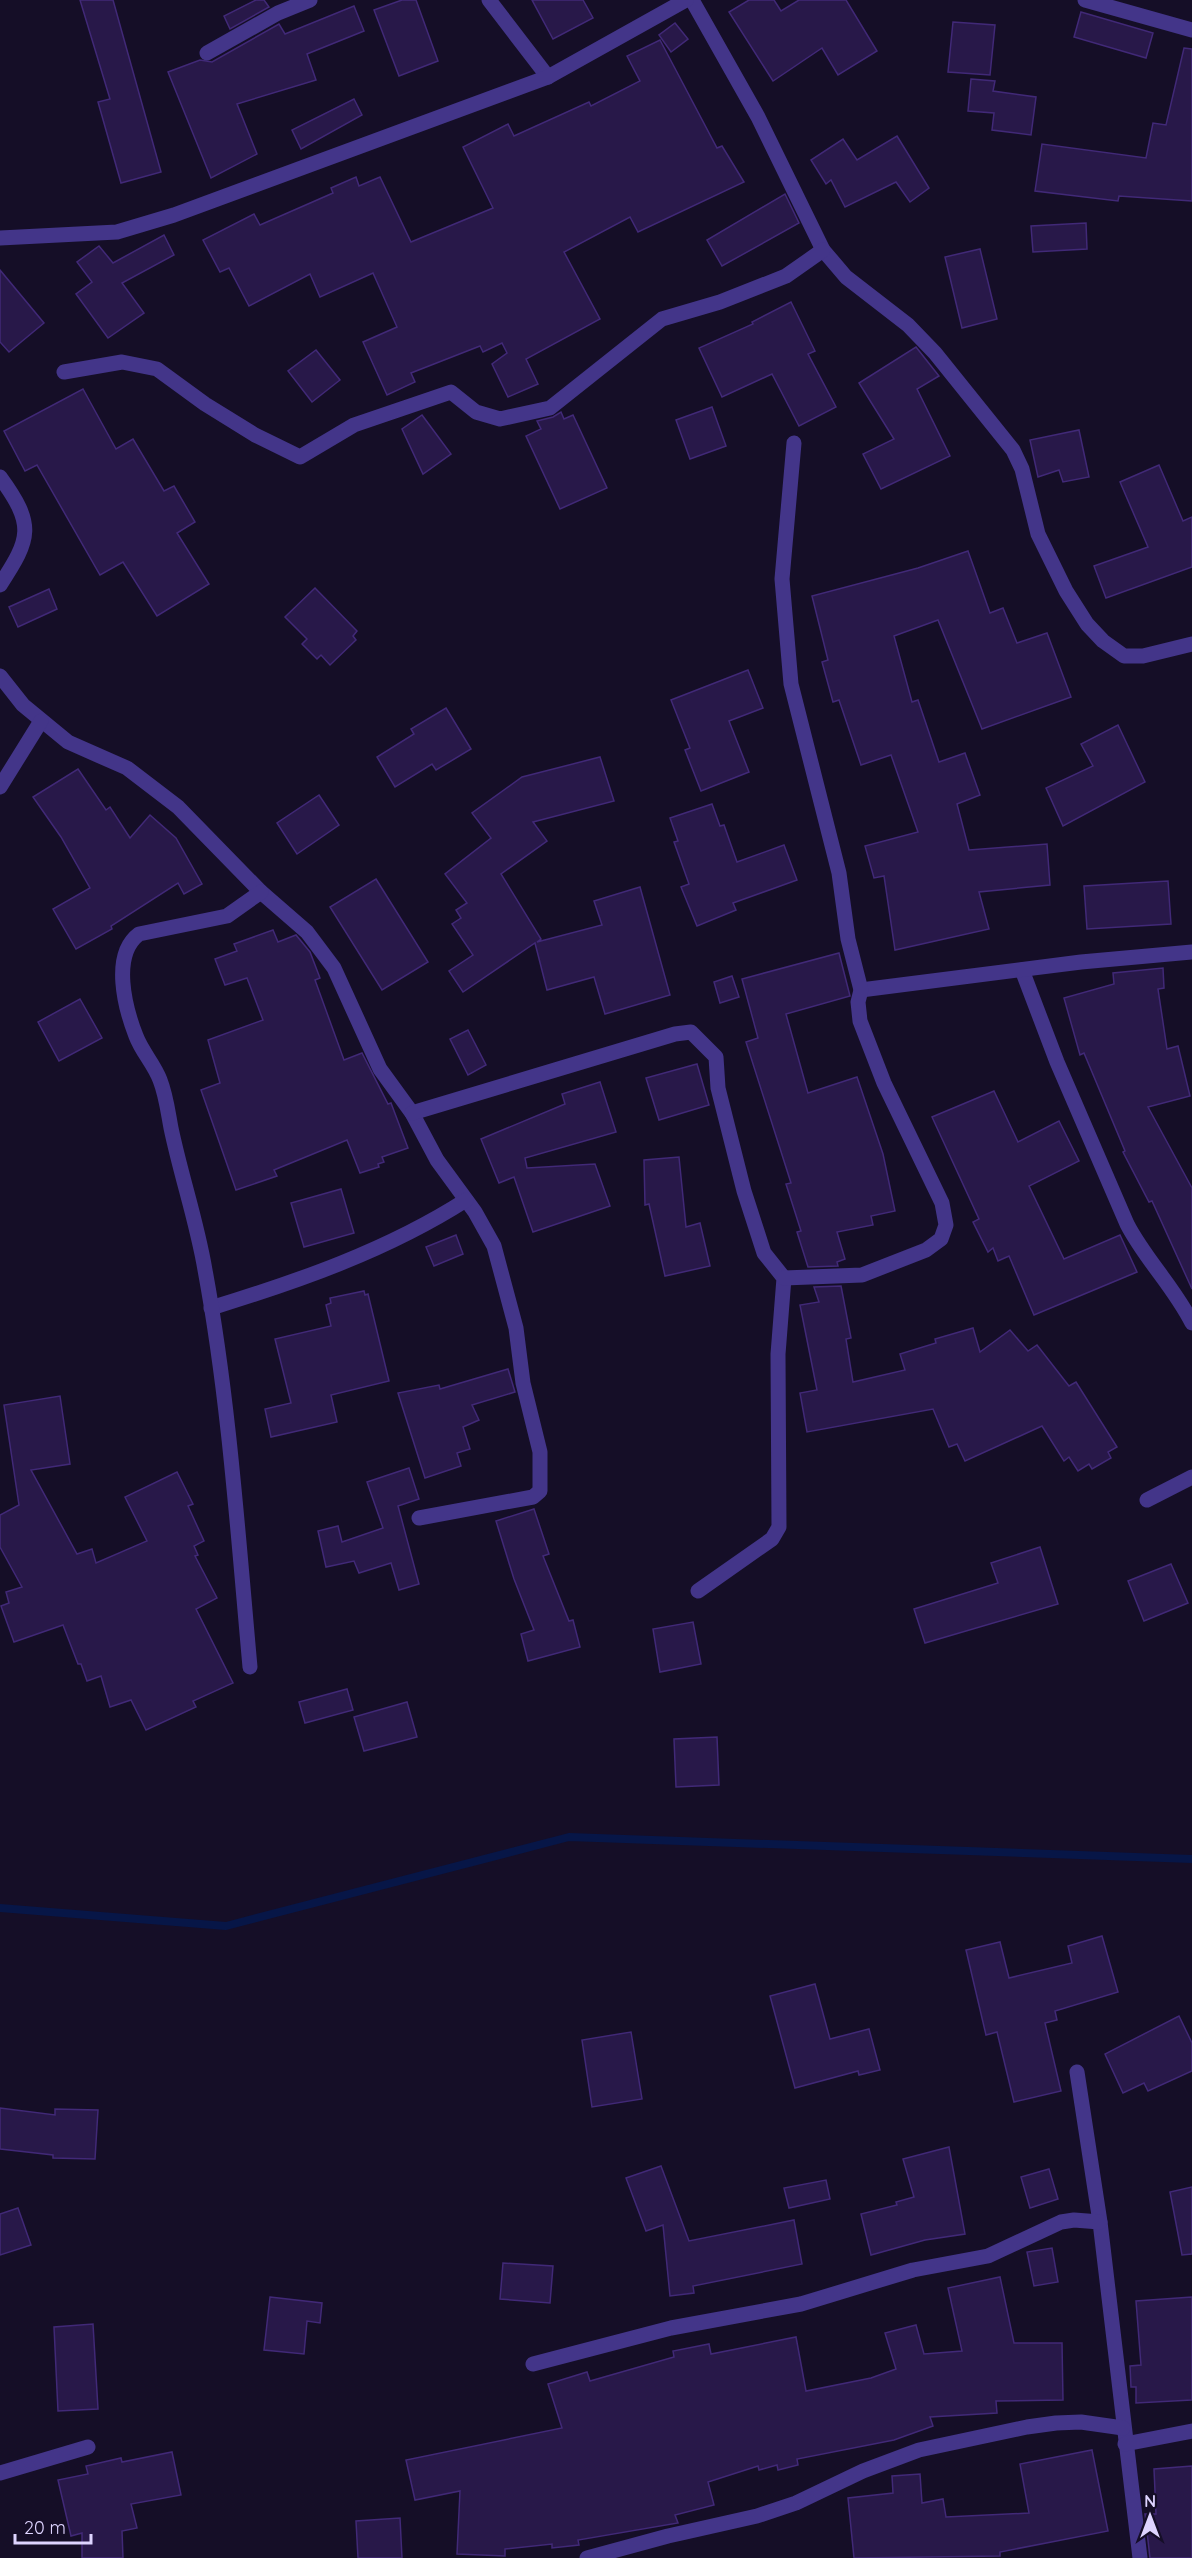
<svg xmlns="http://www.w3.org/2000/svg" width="1192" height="2558" viewBox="0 0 1192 2558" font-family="Quicksand,sans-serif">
	<rect width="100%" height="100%" fill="#150e27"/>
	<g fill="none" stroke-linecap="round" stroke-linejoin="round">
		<path stroke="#071647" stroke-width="8" d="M0,1908L226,1926L569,1837L1192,1859"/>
	</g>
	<g fill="#281849" stroke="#412977" stroke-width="1.5">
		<path d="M80,0H113L161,172L121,183L98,102L110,99Z"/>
		<path d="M256,0H264L269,7L230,29L224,16Z"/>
		<path d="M402,0H416L438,61L399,76L374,10Z"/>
		<path d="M532,0H583L593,18L553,39Z"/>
		<path d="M749,0H774L781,11L799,0H846L877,51L838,75L822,48L773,81L729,12Z"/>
		<path d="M354,6L364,31L307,54L316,80L237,104L257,154L211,178L168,72L200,60L212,62L279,24L285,34Z"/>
		<path d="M1081,12L1153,33L1146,58L1074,37Z"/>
		<path d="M953,22L995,25L990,75L948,72Z"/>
		<path d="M675,23L688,39L671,52L659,35Z"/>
		<path d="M660,40L717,148L722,146L744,182L638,232L630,217L564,252L600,319L526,359L538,384L508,397L492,364L507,353L502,343L483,352L480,346L411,373L415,382L387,395L363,342L397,327L373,273L320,297L310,274L249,306L229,268L220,272L203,240L254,214L260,225L333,193L331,188L356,177L359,186L380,177L411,242L493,208L463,147L508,124L514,136L589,102L591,106L640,81L627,56Z"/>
		<path d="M1184,48L1192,49V201L1119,196L1118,201L1035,191L1042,144L1146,158L1153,123L1166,125Z"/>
		<path d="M971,79L995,81L993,91L1036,97L1031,135L992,130L994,113L968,111Z"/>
		<path d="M354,99L362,115L301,149L292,130Z"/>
		<path d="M897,136L929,188L910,202L896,182L845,207L831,180L826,184L811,160L843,139L857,160Z"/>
		<path d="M785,194L799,223L722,266L707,240Z"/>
		<path d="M1086,223L1087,249L1033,252L1031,226Z"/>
		<path d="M164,235L174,255L122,283L144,313L108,338L76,294L92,282L77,262L99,246L113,263Z"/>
		<path d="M980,249L997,319L962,328L945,257Z"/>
		<path d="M0,270L44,323L9,352L0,342Z"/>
		<path d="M791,302L815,351L808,354L836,407L799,426L772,374L722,397L699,348L753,324L752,322Z"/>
		<path d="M916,347L939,376L917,389L950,456L881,489L863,454L894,439L859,383Z"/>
		<path d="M316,350L340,380L312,402L288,371Z"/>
		<path d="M83,389L116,449L133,439L164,491L174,486L195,522L177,533L209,584L157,616L123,562L100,575L37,465L25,471L4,431Z"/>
		<path d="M712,407L726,446L690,459L676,420Z"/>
		<path d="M561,412L564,419L573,415L607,488L560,509L526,436L541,429L537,421L553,417Z"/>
		<path d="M422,415L451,454L423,474L402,429Z"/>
		<path d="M1079,430L1089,477L1063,482L1059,470L1038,477L1030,440Z"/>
		<path d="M1159,465L1183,521L1192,517V567L1106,598L1094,566L1148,547L1120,482Z"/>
		<path d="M968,551L990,613L1003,608L1017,643L1047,633L1071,697L982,729L938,620L894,636L912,702L918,700L939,762L965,753L980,795L957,804L969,850L1047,844L1050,885L979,892L989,929L895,950L884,876L874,878L865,846L918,832L891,755L861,765L839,700L833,702L822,662L828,660L812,596L918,568Z"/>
		<path d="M315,588L357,631L353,636L356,640L330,665L321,655L317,659L302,644L307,639L285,617Z"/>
		<path d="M49,589L57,609L18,627L9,607Z"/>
		<path d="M748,670L763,708L729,721L749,772L701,791L685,750L690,748L671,700Z"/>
		<path d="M446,708L471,749L436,770L432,764L395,787L377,757L414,734L411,729Z"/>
		<path d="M1118,725L1145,782L1063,826L1046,788L1093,766L1081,744Z"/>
		<path d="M600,757L614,801L533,822L547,841L501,874L541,939L537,942L602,925L594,901L640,887L670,995L605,1014L594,977L547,990L535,943L463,992L449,971L473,955L452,924L461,918L456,910L467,903L445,874L491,838L472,813L522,777Z"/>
		<path d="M78,769L106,810L110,807L130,838L150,815L176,838L202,884L184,894L178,883L111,926L112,929L76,949L53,909L90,888L61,837L33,797Z"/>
		<path d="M319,795L339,825L297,854L277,823Z"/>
		<path d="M712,804L720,826L724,825L737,862L784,845L797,880L733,903L736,910L697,926L681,887L689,884L674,842L678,841L670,818Z"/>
		<path d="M376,879L428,962L382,990L330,907Z"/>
		<path d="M1168,881L1171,924L1087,929L1084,886Z"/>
		<path d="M273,930L278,942L296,935L310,952L320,978L315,980L344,1060L362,1053L388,1104L391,1103L408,1148L382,1157L384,1162L378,1164L379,1167L360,1173L347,1140L274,1170L277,1176L236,1190L201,1090L220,1083L208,1040L263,1020L247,978L225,985L215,959L237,951L234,944Z"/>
		<path d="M839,953L850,996L786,1014L808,1093L857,1077L883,1154L895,1211L871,1216L873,1225L837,1232L845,1259L837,1262L838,1266L808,1267L797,1232L801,1231L786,1184L791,1183L746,1042L758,1038L742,979Z"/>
		<path d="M1163,968L1164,988L1158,989L1167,1049L1178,1046L1190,1096L1148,1107L1192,1188V1289L1152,1201L1149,1202L1123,1152L1125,1151L1084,1053L1080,1055L1064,998L1114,984L1113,973Z"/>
		<path d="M732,976L739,997L720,1003L714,982Z"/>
		<path d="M80,999L102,1038L59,1061L38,1022Z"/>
		<path d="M468,1030L486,1065L468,1075L450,1039Z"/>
		<path d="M697,1064L709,1105L659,1120L646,1078Z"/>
		<path d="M600,1082L616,1132L525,1158L527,1168L595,1164L610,1206L533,1232L514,1177L499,1183L481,1139L565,1104L562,1094Z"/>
		<path d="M994,1091L1018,1142L1059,1121L1079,1161L1029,1186L1064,1259L1120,1235L1137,1272L1034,1315L1009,1256L998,1261L993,1248L988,1252L973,1222L979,1219L932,1117Z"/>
		<path d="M679,1157L686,1227L700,1223L710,1266L665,1276L649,1204L645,1205L644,1160Z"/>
		<path d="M341,1189L354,1233L304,1247L291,1203Z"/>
		<path d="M456,1235L463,1254L434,1266L426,1247Z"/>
		<path d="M841,1286L851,1338L846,1339L853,1382L905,1370L900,1354L936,1343L935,1339L973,1328L980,1352L1010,1330L1028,1351L1037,1345L1069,1386L1076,1382L1117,1447L1108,1452L1111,1458L1092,1469L1089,1464L1078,1471L1069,1457L1064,1461L1042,1426L965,1461L957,1444L949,1447L933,1409L807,1432L800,1393L817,1390L800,1305L819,1302L814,1287Z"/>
		<path d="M364,1291L365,1295L368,1294L389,1381L331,1395L337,1422L271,1437L265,1409L291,1403L275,1339L331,1326L326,1305L331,1303L330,1298Z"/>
		<path d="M508,1369L515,1392L472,1405L479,1420L463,1427L470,1449L457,1453L461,1466L425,1478L398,1393L439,1385L440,1389Z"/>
		<path d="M60,1396L70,1464L31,1470L77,1554L92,1549L96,1563L147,1541L125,1497L177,1472L193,1504L188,1506L204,1541L194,1546L198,1555L195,1556L217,1598L196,1609L233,1683L193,1701L196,1707L146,1730L131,1700L110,1707L101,1676L87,1681L81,1664H78L63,1625L14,1642L1,1606L9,1603L6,1592L22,1587L0,1547V1515L19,1505L4,1405Z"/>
		<path d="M409,1468L419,1499L398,1506L419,1584L399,1590L391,1563L359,1573L354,1561L326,1567L318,1531L338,1526L342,1542L383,1528L367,1482Z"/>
		<path d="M534,1509L549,1554L543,1556L569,1621L573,1620L580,1647L528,1661L521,1634L534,1630L514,1579L496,1521Z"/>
		<path d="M1040,1547L1058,1604L925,1643L914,1609L998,1583L991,1563Z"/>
		<path d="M1171,1564L1188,1603L1144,1621L1128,1581Z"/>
		<path d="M693,1622L701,1664L660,1672L653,1629Z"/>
		<path d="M347,1689L353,1710L305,1723L299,1702Z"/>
		<path d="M407,1702L417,1737L364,1751L354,1717Z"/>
		<path d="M717,1737L719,1785L676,1787L674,1739Z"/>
		<path d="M1102,1936L1118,1992L1055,2011L1057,2020L1045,2023L1061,2091L1014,2102L997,2032L986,2035L966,1950L1000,1942L1009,1978L1072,1963L1068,1946Z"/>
		<path d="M815,1984L830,2039L869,2029L880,2070L859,2075L858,2071L795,2088L770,1996Z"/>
		<path d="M1179,2016L1192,2043V2071L1148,2091L1144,2083L1123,2093L1105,2054Z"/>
		<path d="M631,2032L642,2099L592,2107L582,2040Z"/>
		<path d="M0,2108L55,2115V2109L98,2110L95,2159L53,2158V2155L0,2149Z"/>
		<path d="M949,2147L965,2234L925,2240L871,2255L861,2214L897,2205L896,2202L914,2197L903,2159Z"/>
		<path d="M661,2166L689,2241L794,2220L802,2264L693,2286L694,2293L670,2296L663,2225L646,2231L626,2178Z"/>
		<path d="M1049,2169L1058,2199L1030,2208L1021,2177Z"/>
		<path d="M826,2180L830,2199L789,2208L784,2188Z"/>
		<path d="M1192,2187V2254L1182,2255L1170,2192Z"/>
		<path d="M18,2208L31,2245L0,2255V2214Z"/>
		<path d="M1052,2248L1058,2282L1034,2286L1027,2252Z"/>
		<path d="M503,2263L553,2266L550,2303L500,2299Z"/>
		<path d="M1000,2277L1014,2343H1062L1063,2400L996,2401L997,2413L930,2417L933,2426L894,2440L797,2459L798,2465L778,2470L777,2465L759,2470L758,2466L708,2482L714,2505L675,2515L678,2523L578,2540L579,2545L552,2548V2544L505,2549V2556L457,2554L460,2491L415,2500L406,2460L562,2428L548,2384L587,2372L590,2381L674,2357L673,2351L709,2344L711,2354L796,2337L806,2391L871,2378L896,2369L885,2333L916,2325L924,2354L962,2351L948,2288Z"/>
		<path d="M270,2297L322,2303L320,2323L307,2321L304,2354L264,2350Z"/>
		<path d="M1192,2297V2400L1136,2403V2387H1131L1130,2366L1141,2365L1136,2301Z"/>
		<path d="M93,2324L98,2409L58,2411L54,2327Z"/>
		<path d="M1092,2450L1108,2531L1000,2552V2556L854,2558L848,2498L893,2493L892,2476L920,2474L922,2503L943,2499L946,2517L1029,2513L1020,2464Z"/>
		<path d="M172,2452L181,2495L131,2504L137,2528L122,2531L123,2558H82V2533L71,2536L58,2480L88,2474L86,2466L121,2458L122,2462Z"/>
		<path d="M1192,2466V2558H1150L1145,2514H1156L1154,2469Z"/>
		<path d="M400,2518L402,2558H358L356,2521Z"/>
	</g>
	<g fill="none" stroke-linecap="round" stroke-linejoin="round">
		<g stroke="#433589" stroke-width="15">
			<path d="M489,0L548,77"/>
			<path d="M692,0L758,117L823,250L846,277L908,325L935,353L1013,450L1022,469L1038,534L1066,591L1087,624L1103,641L1124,656H1143L1192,644"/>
			<path d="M1085,0L1192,30"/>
			<path d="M207,53L278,13L310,0"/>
			<path d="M0,238L117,232L174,215L548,77L686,0"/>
			<path d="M64,372L122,362L157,369L205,404L255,435L300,457L354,425L451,392L476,412L500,419L550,408L662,319L720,302L786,276L823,250"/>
			<path d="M0,477C35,525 31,538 0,585"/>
			<path d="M0,676L23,705L68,742L127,768L178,807L261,892L307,932L334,968L380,1069L412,1113L437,1160L475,1212L494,1246L516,1328L523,1383L540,1452V1491L533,1497L419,1518"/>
			<path d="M0,787L41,721"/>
			<path d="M1022,970L1057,1062L1127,1224C1145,1259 1174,1287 1192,1323"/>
			<path d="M861,990L1081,962L1192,952"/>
			<path d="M412,1113L675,1034L691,1032L716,1057L718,1088L744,1191L764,1253L784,1278L778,1354L779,1527L772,1539L698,1591"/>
			<path d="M784,1278L862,1275L926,1250L941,1239L946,1225L942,1203L884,1083L860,1021L858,1002L861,990L848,939L839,873L791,684L782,579L794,443"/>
			<path d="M211,1308C299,1281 388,1250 466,1200"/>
			<path d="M1147,1500L1192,1477"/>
			<path d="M250,1667C238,1535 229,1400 205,1270C197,1222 181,1176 171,1128C168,1112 166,1095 160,1080C154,1064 142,1052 136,1036C125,1008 111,955 139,934L227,916L261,892"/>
			<path d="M1077,2072L1100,2222L1140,2558"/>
			<path d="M533,2364L671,2328L801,2304L913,2270L988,2256L1061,2222L1074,2220L1100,2222"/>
			<path d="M1125,2444L1192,2431"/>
			<path d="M0,2473L88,2447"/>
			<path d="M587,2558L668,2536L757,2516L796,2503L863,2471L919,2450L1027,2427L1056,2423L1081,2422L1123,2428"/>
		</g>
	</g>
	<g transform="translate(1150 2516)" stroke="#150e27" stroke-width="4.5" paint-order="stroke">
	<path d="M0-4.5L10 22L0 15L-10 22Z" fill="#ded4ff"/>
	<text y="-9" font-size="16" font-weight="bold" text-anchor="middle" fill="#ded4ff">N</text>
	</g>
	<path d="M15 2534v9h76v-9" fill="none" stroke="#ded4ff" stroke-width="3"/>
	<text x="24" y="2534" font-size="18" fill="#ded4ff" stroke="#150e27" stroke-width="4.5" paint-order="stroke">20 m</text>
</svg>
